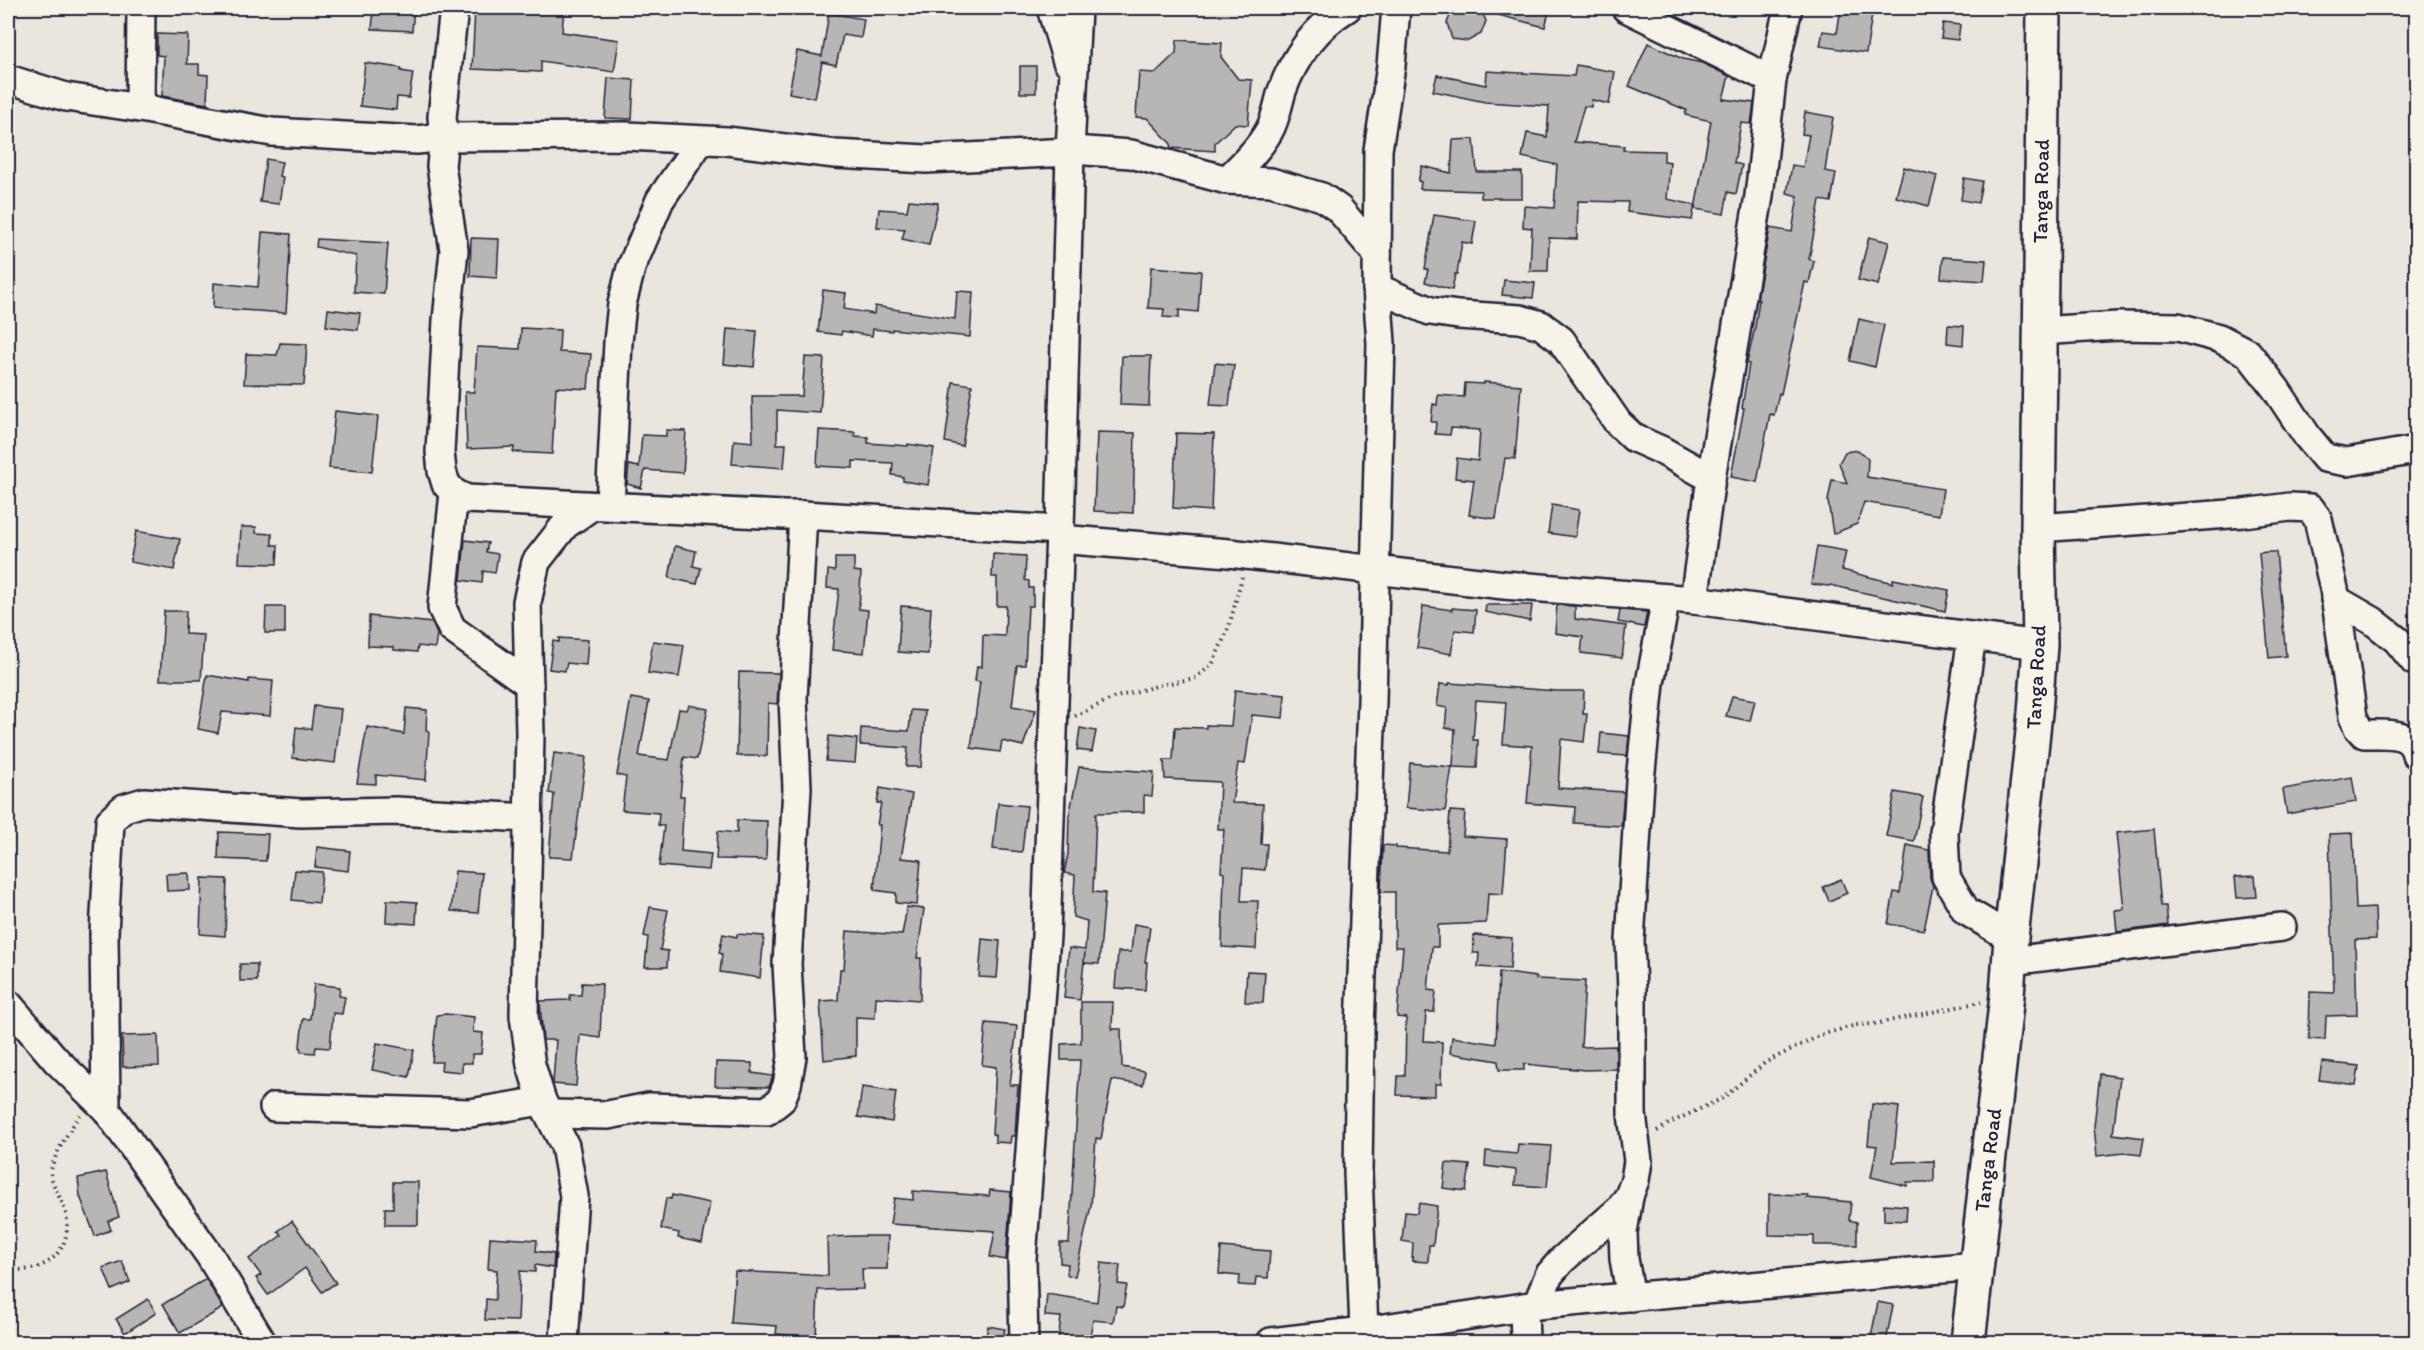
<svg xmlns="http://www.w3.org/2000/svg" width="2424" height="1350" viewBox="0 0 2424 1350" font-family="Itim,sans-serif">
	<rect width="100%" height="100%" fill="#eae6de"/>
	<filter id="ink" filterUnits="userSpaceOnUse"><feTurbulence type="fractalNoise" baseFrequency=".0167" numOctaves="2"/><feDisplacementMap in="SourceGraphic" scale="12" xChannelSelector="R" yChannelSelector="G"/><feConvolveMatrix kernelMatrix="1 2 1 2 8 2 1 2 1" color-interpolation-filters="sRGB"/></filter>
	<g filter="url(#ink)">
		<g fill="#b8b6b5" stroke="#22223b" stroke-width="1.5">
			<path d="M374,8H414L412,31L372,29Z"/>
			<path d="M549,8H564L562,32L619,40L614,72L541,61V72L472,69L475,9L548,13Z"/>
			<path d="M1453,8H1480L1486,21L1481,34L1468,41L1452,39L1447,23Z"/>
			<path d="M1490,8H1550L1545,27L1490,13Z"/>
			<path d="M1841,8H1873L1866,53L1820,46L1823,31L1837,33Z"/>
			<path d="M829,13L864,19L861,38L843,35L836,65L822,62L815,98L789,93L797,51L822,56Z"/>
			<path d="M1943,23L1960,25L1958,40L1941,38Z"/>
			<path d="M157,34L188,35L187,64H199V74L208,75L207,104L162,96L164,56L157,55Z"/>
			<path d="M1177,40L1222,43L1221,57L1238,79L1252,80L1248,125L1235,124L1215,143V151L1170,148L1171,144L1147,118L1136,117L1139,72L1155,73L1176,53Z"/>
			<path d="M1648,43L1683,59L1702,63L1729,76L1723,99L1754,103L1751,124L1741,123L1734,163L1742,165L1736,194L1728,192L1724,214L1695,209L1711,121L1685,115L1686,110L1629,86Z"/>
			<path d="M365,63L401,68V71L413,73L409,98L397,97L396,110L360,106Z"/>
			<path d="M1576,65L1615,72L1609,104L1592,100L1591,107L1584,106L1574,142L1624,146L1623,150L1664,151V161L1670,162L1667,199L1695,205L1692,220L1627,212L1628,202L1578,201L1577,239L1549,238L1548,271H1530L1532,228L1523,227L1524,206L1554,208L1557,165L1522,157L1527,133L1547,137L1549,106L1485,102L1433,91L1437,75L1486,85L1487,71L1574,76Z"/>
			<rect x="1020" y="66" width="16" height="27"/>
			<path d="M608,78L634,80L632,119L605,118Z"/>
			<path d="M1805,112L1833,117L1825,171L1836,173L1831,202L1820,200L1809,259L1814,261L1809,283L1805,282L1781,394L1779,393L1774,415L1770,414L1757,482L1731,477L1744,408H1742L1749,364L1747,363L1755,327L1759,300L1757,299L1770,228L1792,232L1798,196L1787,193L1792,165L1803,167L1809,135L1802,134Z"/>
			<path d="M1474,139L1477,172H1522V198H1481V191L1420,189L1421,182L1418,181L1422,166L1451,173L1453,140Z"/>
			<path d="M266,159L282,162L279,176L283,177L279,204L260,202Z"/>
			<path d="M1904,167L1937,176L1929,206L1896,197Z"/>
			<path d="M1964,178L1982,181L1978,203L1961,200Z"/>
			<path d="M909,200L938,203L929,245L902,239L905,229L877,227L879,209L907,211Z"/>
			<path d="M1434,215L1476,221L1472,244L1462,242L1457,274H1455L1452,290L1425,282L1428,270L1425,269Z"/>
			<path d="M262,232L291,234L286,313L213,308L214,283L258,287Z"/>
			<path d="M1869,237L1889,242L1878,285L1858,280Z"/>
			<path d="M471,238L499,239L497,278L470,276Z"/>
			<path d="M317,239L388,243L384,294L354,292L356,256L316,247Z"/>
			<path d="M1943,257L1986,260L1984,281L1941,278Z"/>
			<path d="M1151,267L1201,271L1198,312L1179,310V318L1163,317L1164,309L1148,308Z"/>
			<path d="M1504,280L1535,283L1533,298L1502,295Z"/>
			<path d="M823,290L846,293L844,309L874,314L875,306L955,319L957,291L973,292L970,337L892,329V331L873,329L872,336L842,331L841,335L818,332Z"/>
			<path d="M328,309L360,313L358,330L326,326Z"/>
			<path d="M1859,319L1884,325L1875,367L1850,361Z"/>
			<path d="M1948,325L1964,326L1963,345L1947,343Z"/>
			<path d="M521,328L560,330L559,352L591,354L588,389L556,387L552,454L513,452L514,447L467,449L465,392H474L477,347L520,349Z"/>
			<path d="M727,329L757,331L754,367L724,364Z"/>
			<path d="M280,343L307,344L304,385L244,384L246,354L277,355Z"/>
			<path d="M1122,356H1151L1149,406L1120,405Z"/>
			<path d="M805,357L824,358L820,413L777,410V444H786L784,468L732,464L734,440L753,442L752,396H802Z"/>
			<path d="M1215,363L1234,365L1229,406L1210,405Z"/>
			<path d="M953,382L972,385L962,446L945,442Z"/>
			<path d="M1484,382L1521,385L1515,459L1505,458L1496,519L1469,515L1474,480L1455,478L1457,458L1478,461L1480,430L1451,428L1450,435L1435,434L1436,422H1431L1433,404L1437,405L1438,395L1464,397L1465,383L1484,384Z"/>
			<path d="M335,411L378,416L372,472L329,468Z"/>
			<path d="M666,430L686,431L683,473L645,470L641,488L627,484L629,465L639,467L642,435L666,436Z"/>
			<path d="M819,430L855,432L854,436L868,437V443L908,446V444L934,448L928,485L903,481V477L892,475L893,463L853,461V468L817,466Z"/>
			<path d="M1097,432L1135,433L1133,513L1094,511Z"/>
			<path d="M1176,433L1214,434L1211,511L1173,508Z"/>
			<path d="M1858,450L1868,459L1867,477L1943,489L1939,515L1864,502L1857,524L1833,534L1828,501L1832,480L1847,483L1839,463L1845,452Z"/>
			<path d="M1552,505L1579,510L1575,537L1548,533Z"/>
			<path d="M241,527H256V533L272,534V545H278L277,564L239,563Z"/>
			<path d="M136,531L180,539L174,570L130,562Z"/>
			<path d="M465,540L488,543L486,552L498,554L495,573L483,571L482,583L461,580Z"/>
			<path d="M675,546L696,551L693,566L701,568L697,584L669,578Z"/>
			<path d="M1817,546L1846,551L1842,570L1893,583V579L1949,590L1945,611L1830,585L1829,586L1811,584Z"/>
			<path d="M2267,552H2276L2286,656L2269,658L2259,553Z"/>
			<path d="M993,554L1026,556L1025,580L1029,581V588H1033V606H1028L1025,665H1017L1012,706L1036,710L1023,746L1002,741L1000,752L971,748L980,682L975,681L977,666L982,667L983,635L1005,636L1006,606H997V577H992Z"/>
			<path d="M835,558H854V571L861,572L859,609L868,610L864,653L832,650L839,589L827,588L828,570L835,571Z"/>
			<path d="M1486,605H1532L1530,621L1485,612Z"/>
			<path d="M1557,605L1575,606V619L1626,626L1622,658L1581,653L1583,637L1555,633Z"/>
			<path d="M901,606L931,608L928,654L898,652Z"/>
			<path d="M1423,606L1452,610V608L1476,610L1474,632L1455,630L1451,654L1417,648Z"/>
			<path d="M266,607H285V633H265Z"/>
			<path d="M1620,610L1647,612L1644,627L1618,622Z"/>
			<path d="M164,611H186L185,634L204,635L201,680H160Z"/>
			<path d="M369,616L432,623L437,634L435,648L418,646L417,652L394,650V647L368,646Z"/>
			<path d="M559,638L588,640L586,665L567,663L565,671L549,669L553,641L559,642Z"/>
			<path d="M653,641L684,645L679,677L648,673Z"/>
			<path d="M739,672L779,673L777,704L768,703L767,756H737Z"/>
			<path d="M207,675L249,682V679L273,681L270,716L222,712L218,733L198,729Z"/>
			<path d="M1449,683L1557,691H1584L1583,714H1587L1584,742L1561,739L1558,788L1624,792L1621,826L1574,823L1575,807L1527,803L1532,746L1503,744L1506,702L1476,700L1473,740H1478L1477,768L1453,767L1455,729L1445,728L1447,708L1437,706L1440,684L1449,685Z"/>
			<path d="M1235,690L1285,695L1283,718L1252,715L1245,764L1238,763L1232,803L1263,804L1261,844H1267L1265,870L1243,868L1241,901H1258L1256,949L1222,947L1224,873L1221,872L1224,829H1218L1220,782L1165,779L1164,760H1173L1175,727L1206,728V725L1231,726Z"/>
			<path d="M1732,696L1755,700L1750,721L1726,716Z"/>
			<path d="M631,698L649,701L639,756L669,760L679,709L687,710L689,705L708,709L697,759L684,757L680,796H684L681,851L711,854L709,870L659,866L664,826L658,825L659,813L622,810L626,777L617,775Z"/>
			<path d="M314,706L341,709L335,763L293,758L296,727L311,729Z"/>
			<path d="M406,708L427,710L426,730L429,731L426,780L376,775V784L357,783L367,727L404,734Z"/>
			<path d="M911,710L925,711L921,767H906L908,748L860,745L861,728L909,731Z"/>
			<path d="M1080,728L1096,731L1092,752L1077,750Z"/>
			<path d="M1601,733L1629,736L1627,756L1599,754Z"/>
			<path d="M829,736L857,739L855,763L826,761Z"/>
			<path d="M554,753L586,757L573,858L549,857L554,794L549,793Z"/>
			<path d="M1410,763L1452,767L1445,811L1406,808Z"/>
			<path d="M1079,767L1154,772L1152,796L1144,795V812L1096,813L1093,892L1105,893L1099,964L1084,963L1085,952L1080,1000L1064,998L1069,948L1085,950L1087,921L1073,917L1075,875L1064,873L1068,854L1069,816Z"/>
			<path d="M2352,777L2356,802L2287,814L2283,789Z"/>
			<path d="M880,788L912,794L901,858L921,860L917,905L896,903V893L874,890L880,825H877L881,803H877Z"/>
			<path d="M1895,792L1923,797L1914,841L1886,836Z"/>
			<path d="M998,803L1027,806L1022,852L993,849Z"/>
			<path d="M1450,811L1465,812L1463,836L1507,839L1503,894L1488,893L1486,923L1438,925V947H1432L1428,990L1436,991L1434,1012H1426L1424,1041L1442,1042L1441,1084H1435V1096L1397,1095L1398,1076H1405L1406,1018L1397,1017L1403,947H1395V892H1381L1383,845L1396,846V848L1447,851Z"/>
			<path d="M737,820L767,821L766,860L716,859L718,831L737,833Z"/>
			<path d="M2154,829L2161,906H2166L2168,925L2117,932L2115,910L2124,909L2116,833Z"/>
			<path d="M219,832L268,834L266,861L218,859Z"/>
			<path d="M2353,833L2356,909L2375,908L2376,939L2355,940L2357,1015L2326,1016L2325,1040L2309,1039L2310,992L2334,993L2329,834Z"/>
			<path d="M1907,845L1929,850L1930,878L1933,886L1924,930L1888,924L1894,892L1900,893Z"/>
			<path d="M317,847L350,851L348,871L315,867Z"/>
			<path d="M295,870L322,872L319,903L292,900Z"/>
			<path d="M455,871L482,873L478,913L451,911Z"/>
			<path d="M189,873L190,890L167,891L166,874Z"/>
			<path d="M2255,876L2257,897L2237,898L2235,877Z"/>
			<path d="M202,878L227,879L225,936L200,934Z"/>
			<path d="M1841,879L1847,893L1829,901L1823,887Z"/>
			<path d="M387,900L417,902L416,924L386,922Z"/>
			<path d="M650,907L668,910L660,950L668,951L667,967H645L648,937L644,936Z"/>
			<path d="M907,907L924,909L917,958H921L920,1000L876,997L875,1018L856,1017V1056L824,1060L820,1001L838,1000L840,969H844L847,931L902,935Z"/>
			<path d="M1134,924L1150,927L1145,962H1147L1145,990L1115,988L1118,952H1131Z"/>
			<path d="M723,934L737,937V934L764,936L760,978L720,972L722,954L719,953Z"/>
			<path d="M1474,935L1512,938L1510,969L1478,967L1479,953H1473Z"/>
			<path d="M982,939L1000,941L997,978L979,977Z"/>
			<rect x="240" y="964" width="17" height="17"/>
			<path d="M1247,971L1265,972L1263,1003L1245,1002Z"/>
			<path d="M1499,972L1536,977V979L1585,981L1581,1047L1616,1046V1069L1585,1070L1524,1064V1070H1499L1498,1061L1450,1053L1452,1037L1496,1044Z"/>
			<path d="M582,983L602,984L600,1038L580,1035L576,1086L553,1084L556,1040H543L540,1001L570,1000V995H581Z"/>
			<path d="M314,984L340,987L339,996L345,997L342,1014L333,1013L330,1048L316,1047L315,1053L301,1052L300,1046L303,1019H310Z"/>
			<path d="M1081,1002H1113L1112,1029H1121L1122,1067L1145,1071L1143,1085L1112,1080L1101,1139L1096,1138L1091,1206L1075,1276L1067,1275L1068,1264L1060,1263V1243H1069L1080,1060H1061V1044L1081,1043Z"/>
			<path d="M446,1014L474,1017L473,1032L483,1033L481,1054H472V1063H462V1072L441,1070L442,1062H432L437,1015Z"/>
			<path d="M986,1023L1017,1026L1010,1085H1018L1015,1136H1011L1010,1143L995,1142V1135L992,1134L996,1067L982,1065Z"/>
			<path d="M158,1035L159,1066L123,1067L122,1036Z"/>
			<path d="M377,1043L414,1050L409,1077L372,1070Z"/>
			<path d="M716,1062L752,1063V1073L773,1076L769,1087L715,1086Z"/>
			<path d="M2322,1062L2359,1066L2356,1085L2319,1080Z"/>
			<path d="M2100,1074L2120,1077L2113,1134L2144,1138L2141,1155L2124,1153L2097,1156L2094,1126Z"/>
			<path d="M862,1087L896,1092L892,1122L858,1117Z"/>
			<path d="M1872,1104L1899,1107L1893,1162L1934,1161V1182H1907V1186L1871,1177L1877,1146L1868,1145Z"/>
			<path d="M1518,1144L1551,1146L1547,1187L1515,1185L1516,1170L1485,1166L1486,1151L1517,1154Z"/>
			<path d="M1446,1163L1470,1165L1466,1191L1443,1188Z"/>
			<path d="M106,1172L119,1217L108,1221L111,1230L95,1236L80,1196L78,1178Z"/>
			<path d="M393,1182H418V1225H385V1208H393Z"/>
			<path d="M990,1190L1011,1192L1006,1260L990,1257L995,1231L890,1224L894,1198L913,1200V1191L989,1196Z"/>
			<path d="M1769,1194L1808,1195L1807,1198L1851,1202L1849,1220L1857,1222V1245H1814V1236L1769,1235Z"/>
			<path d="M672,1195L710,1203L702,1243L678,1238L679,1233L661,1229L666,1198L671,1199Z"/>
			<path d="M1419,1203L1437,1206L1433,1245H1429L1428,1262L1412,1261L1413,1243L1402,1241L1405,1212L1417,1213Z"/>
			<path d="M1884,1204L1907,1206L1906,1221L1884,1220Z"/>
			<path d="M292,1221L336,1283L322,1292L305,1268L268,1295L256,1278L261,1275L249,1259L282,1235L278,1231Z"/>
			<path d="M858,1236H888L887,1269H862L863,1289L818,1290L816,1337L776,1334L777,1326L731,1323L735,1271L828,1276L827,1237Z"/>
			<path d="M490,1237L537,1240L536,1251L554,1254L553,1268L535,1265V1272L520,1271L518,1321L485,1320L486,1299L495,1300L497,1270L488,1269Z"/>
			<path d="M1221,1247L1270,1251L1268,1278L1256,1277L1255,1286L1239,1285L1240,1276L1219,1274Z"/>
			<path d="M122,1261L130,1282L112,1290L103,1268Z"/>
			<path d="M1101,1263L1120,1265L1118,1284L1127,1285L1123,1307L1116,1306L1113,1322L1093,1320L1089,1342H1058L1061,1317L1045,1316L1047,1294L1097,1302Z"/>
			<path d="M206,1279L223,1308L180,1333L163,1304Z"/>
			<path d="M148,1299L156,1313L125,1333L116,1319Z"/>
			<path d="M1878,1302L1893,1305L1886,1342H1870Z"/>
			<path d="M988,1326L1005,1329L1002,1342H985Z"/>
		</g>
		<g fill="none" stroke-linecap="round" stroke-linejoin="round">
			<defs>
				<g id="minor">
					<path d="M454,8L442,117L444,137L441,166L454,250L447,320L440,452L442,471L446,484L454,493L467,499L783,515H803L1060,530"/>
					<path d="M1051,8L1067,61"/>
					<path d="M1626,8L1772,80"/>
					<path d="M8,79L66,97L140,108L272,132L417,140L444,137L626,136L727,141L835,154L926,159L1070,152"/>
					<path d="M140,108L141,8"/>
					<path d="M1071,150L1131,154L1227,180L1271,182L1322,197L1339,209L1377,254"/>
					<path d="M1227,180C1242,165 1258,150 1269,131C1276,119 1278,104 1282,91C1294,57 1317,26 1347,8"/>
					<path d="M1377,288L1430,311L1458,315L1520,319L1541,325L1561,340L1618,423L1634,438L1661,450L1711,478"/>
					<path d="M2039,331L2118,326L2178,327L2219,338L2248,353L2276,389L2307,436L2325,458L2347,462L2416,450"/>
					<path d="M454,493L442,608L452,629L529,684"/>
					<path d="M610,505L618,342L622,304L631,268L660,200L701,140"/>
					<path d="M2038,528L2243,513L2290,507L2310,508L2318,519L2334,589L2353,717L2358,728L2364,734C2383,735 2411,729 2416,754"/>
					<path d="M1059,539L1229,553L1504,585L1694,600L2040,645"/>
					<path d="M2335,599L2373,621L2397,640L2414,661"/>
					<path d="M1694,600L1711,478L1759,196L1772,80L1788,8"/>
					<path d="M1972,636L1944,833L1946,877L1966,911L2011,938"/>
					<path d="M2011,961L2282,927"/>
					<path d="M8,1004L56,1060L106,1109L210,1256L262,1342"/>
					<path d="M274,1107L470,1113L542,1101"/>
					<path d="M106,1109L104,933L110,821L124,808L144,802L301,813L396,811L529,818"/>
					<path d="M549,1114L608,1115L649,1107L767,1111L781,1100L787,1085L792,1057L787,964L797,788L793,698L803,515"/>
					<path d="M1629,1197L1623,1232L1624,1259L1631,1297"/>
					<path d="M1537,1305L1549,1275L1562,1260L1619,1210L1629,1196L1635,1180L1638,1161L1632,1114V991L1630,941L1640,781L1650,683L1666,598"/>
					<path d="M1524,1307L1525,1342"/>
					<path d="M1364,1331L1358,1172L1360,1030L1372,701L1381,343L1377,288L1378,150L1391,66L1396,8"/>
					<path d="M564,1342L574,1196L565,1146L542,1101L531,1065L524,1016L530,735L527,602L536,562L565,525L592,506"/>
					<path d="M1024,1342L1022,1259L1046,936L1060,530L1070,152L1077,8"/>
					<path d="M1271,1342L1364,1331L1537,1305L1976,1266"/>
				</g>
				<path id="highway" d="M1968,1342L2007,995L2011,938L2035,713L2040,645L2038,528L2044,8"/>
			</defs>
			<use href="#minor" stroke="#22223b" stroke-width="32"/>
			<use href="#highway" stroke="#22223b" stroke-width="38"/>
			<g stroke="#22223b" stroke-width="4" stroke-dasharray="1.5 4.5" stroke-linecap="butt">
				<path d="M1075,716L1113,698L1156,686L1195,678L1212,665L1229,627L1242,577"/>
				<path d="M1657,1131L1672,1122L1723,1098L1766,1062L1821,1035L1856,1025L1874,1024L1981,1002"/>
				<path d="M8,1268C42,1277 74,1251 66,1214C63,1201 53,1188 51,1175C49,1161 73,1125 81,1113"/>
			</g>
			<use href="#minor" stroke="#f7f3e8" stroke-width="27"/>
			<use href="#highway" stroke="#f7f3e8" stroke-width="33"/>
		</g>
	</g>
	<g text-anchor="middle" stroke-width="4.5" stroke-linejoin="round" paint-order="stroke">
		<g font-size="21" fill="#22223b" stroke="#f7f3e8">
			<text transform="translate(2041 191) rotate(-89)" y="7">Tanga Road</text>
			<text transform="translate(2036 677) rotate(-87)" y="7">Tanga Road</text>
			<text transform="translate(1988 1160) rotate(-83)" y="7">Tanga Road</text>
		</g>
	</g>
	<rect width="2424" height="1350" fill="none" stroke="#f7f3e8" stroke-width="30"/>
	<rect x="15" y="15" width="2394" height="1320" fill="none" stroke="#22223b" stroke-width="2" filter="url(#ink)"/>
</svg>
